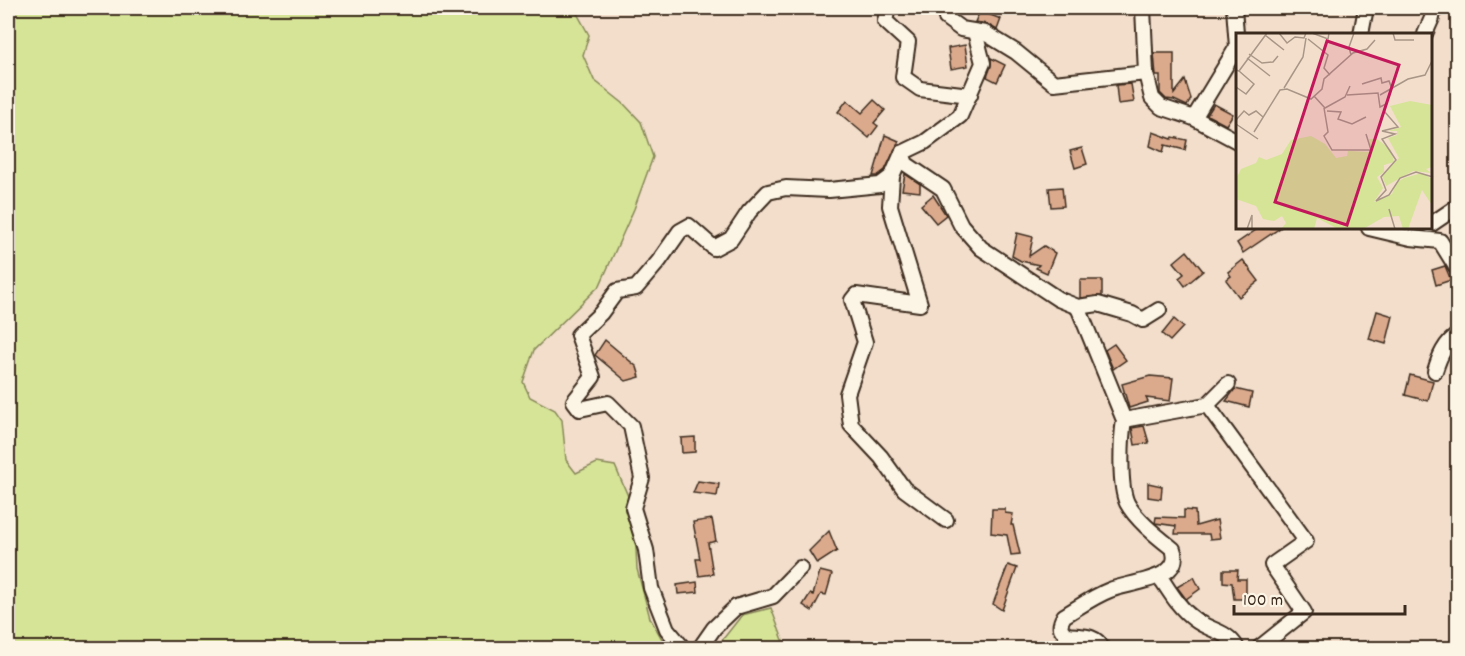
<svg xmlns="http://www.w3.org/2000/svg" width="1465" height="656" viewBox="0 0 1465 656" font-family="Dekko,sans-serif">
	<rect width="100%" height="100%" fill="#f2decb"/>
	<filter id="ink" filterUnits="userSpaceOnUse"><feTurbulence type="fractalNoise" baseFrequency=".0167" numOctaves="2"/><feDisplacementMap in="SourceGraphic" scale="12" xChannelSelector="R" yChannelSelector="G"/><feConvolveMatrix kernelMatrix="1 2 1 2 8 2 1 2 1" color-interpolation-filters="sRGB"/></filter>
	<g filter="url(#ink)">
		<g fill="#d6e497" stroke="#88875a" stroke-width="1.5">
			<path d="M8,8H574L589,35L583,55L594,80L624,104L641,122L653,157L634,209L600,285L534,350L523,382L530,397L555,410L562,420L566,460L576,473L597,463L615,466L634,510L637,569L650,618L667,648H8Z"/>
			<path d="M771,608L786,648H716L742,615Z"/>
		</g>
		<g fill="#dbaa8d" stroke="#3b2a1e" stroke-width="1.5">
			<path d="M980,11L1001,19L997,30L987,24L975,22Z"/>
			<path d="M965,45L968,66L951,69L948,48Z"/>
			<path d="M1154,53H1174V94L1185,80L1191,99L1187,106L1174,100L1166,99L1160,93V76H1156Z"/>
			<path d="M991,58L1005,65L997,82L987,77L991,66Z"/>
			<path d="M1131,84L1134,102L1118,104L1116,85Z"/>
			<path d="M847,100L862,113L874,100L885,110L874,123L878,126L869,138L838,112Z"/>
			<path d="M1214,104L1233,114L1226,125L1207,115Z"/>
			<path d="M1153,132L1172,139L1173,137L1187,140L1185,150L1165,145L1163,152L1150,146Z"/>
			<path d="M885,135L899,141L885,170L877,176H873Z"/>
			<path d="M1082,148L1087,164L1075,168L1070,151Z"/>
			<path d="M905,174L920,184V192L902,190Z"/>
			<path d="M1062,187L1064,206L1051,207L1049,188Z"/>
			<path d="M933,195L946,215L936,223L921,205Z"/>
			<path d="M1259,228H1280L1243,253L1237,243Z"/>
			<path d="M1017,233L1033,237L1029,256L1044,246L1055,253L1047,273L1036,268L1039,265L1021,261L1012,256Z"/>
			<path d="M1187,251L1203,271L1185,286L1179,278L1184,274L1174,262Z"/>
			<path d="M1243,260L1259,281L1239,297L1226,280L1231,276L1228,272Z"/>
			<path d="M1445,266L1451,280L1436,285L1432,270Z"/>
			<path d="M1080,280H1102V296L1080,298Z"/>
			<path d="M1377,311L1393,316L1386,344L1369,339Z"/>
			<path d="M1174,319L1183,327L1170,341L1162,334Z"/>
			<path d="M605,340L637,367L640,377L626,381L595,355Z"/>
			<path d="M1114,344L1126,360L1113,369L1105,350Z"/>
			<path d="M1410,375L1433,381L1428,401L1405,395Z"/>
			<path d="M1150,376L1173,378L1170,401L1146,398L1148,402L1129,408L1122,384Z"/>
			<path d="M1235,389L1252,393L1249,407L1226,401Z"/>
			<path d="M1144,426L1149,443L1135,445L1132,428Z"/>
			<path d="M695,437V452L682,453L681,438Z"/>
			<path d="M698,481L719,484L717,496L693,493Z"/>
			<path d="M1148,483L1162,486L1161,499L1148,497Z"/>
			<path d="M992,509H1005V513L1013,514L1011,525H1013L1020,554L1011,555L1007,535L991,533Z"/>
			<path d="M1184,510L1195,511L1196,526L1217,520L1220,538L1210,539L1209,534H1175L1176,526L1155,523L1156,517L1184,518Z"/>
			<path d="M712,519L716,541L708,543L713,574L699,576L696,559H700L693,522Z"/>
			<path d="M829,531L837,551L817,564L809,551Z"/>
			<path d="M1008,565L1017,568L1002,610L993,604Z"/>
			<path d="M1223,570H1238L1237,579H1246V599H1234L1232,583L1223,582Z"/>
			<path d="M820,571L832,574L826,595L821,594L812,611L803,605L810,594L813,595Z"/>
			<path d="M1194,577L1200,589L1186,599L1177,587Z"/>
			<path d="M697,582L698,592L678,594L677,585Z"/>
		</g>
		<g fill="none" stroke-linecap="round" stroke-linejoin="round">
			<defs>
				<g id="minor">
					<path d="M888,8L885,21L908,42L903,77L920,89L970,95"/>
					<path d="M945,8L946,18L961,29L985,33L1016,52L1054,83L1146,73L1152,98L1161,107L1194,118L1237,141"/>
					<path d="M1143,8L1146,73"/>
					<path d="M975,32L983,63L960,116L925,142L902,153L906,164L943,189L961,225L981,248L1058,299L1078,307L1098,304L1132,314L1143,320L1159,310"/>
					<path d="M1361,34L1366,8"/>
					<path d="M1425,34L1432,18L1433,8"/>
					<path d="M1194,118L1237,47L1234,8"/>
					<path d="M892,176L890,206L920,304L856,295L852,300L865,342L847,394L851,425L881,457L904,489L946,520"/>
					<path d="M1430,225L1458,206"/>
					<path d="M1369,228L1411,238L1440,241L1458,270"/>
					<path d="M1078,307L1124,420C1121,439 1119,486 1127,503C1136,520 1158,537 1173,549C1185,580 1129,582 1110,590C1094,596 1079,607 1064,616C1059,625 1059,629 1067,635C1081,637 1095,634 1102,648"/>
					<path d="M1435,371C1439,358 1445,342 1458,335"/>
					<path d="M1207,405L1306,541L1272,565L1304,612L1259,648"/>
					<path d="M1124,420L1207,405L1228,384"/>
					<path d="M1160,577C1170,592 1179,608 1194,619C1209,631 1227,630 1237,648"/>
					<path d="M683,648L667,629L651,588L646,550L633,508L642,478L631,426L608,403L580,409L574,401L593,377L578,335L601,313L617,291L636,288L659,261L680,231L689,226L714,248L731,239L749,212L768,192L786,188L829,190L880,185L892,176L902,153"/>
					<path d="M700,648L714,628L736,607L773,596L800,568"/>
				</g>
			</defs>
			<use href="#minor" stroke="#3b2a1e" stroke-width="18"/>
			<use href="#minor" stroke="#fcf5e5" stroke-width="14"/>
		</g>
	</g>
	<g transform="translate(1236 33)">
		<rect width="196" height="196" fill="#f2decb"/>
		<path d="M174,68L196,72V134L190,136L195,140L177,138L150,153L146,143L163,125L152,105L161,102V98H152L165,94L154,73ZM75,103L89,111L100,125L111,123L112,118L134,119L133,106H141L155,117L158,129L148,132V139L141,144L147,155L138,169L156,161L160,150L168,145L186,140L196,146V172L186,157L172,196H167L163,183L148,184L127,196H102L81,185L78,196H45L50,190L46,183L38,188L27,186L20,173L0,166V146L5,136L20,130L23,124L30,127L46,121L55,107Z" fill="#d6e497"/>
		<path fill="none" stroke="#a99686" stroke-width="1.5" d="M43,0L51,10L59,4L68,5L70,0M76,0L92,6L93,0M157,0L159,7H178M29,2L48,17M72,6L92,22L88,35L94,42M13,21L26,30L37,29L42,23M115,22L113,14L118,0M11,25L34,43M0,37L3,38L31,0M126,51L145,45L146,50L153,48L156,56M0,54L10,61L18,51L3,38M48,55L67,24L70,5M111,62L142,60L144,74L150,71L148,78L162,94L146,98L159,101L146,106L160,127L145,144L150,157L140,168L153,162L164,145L180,139L197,144M144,62L172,46L189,42L196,28M78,63L89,75L109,64L114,53M88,75L92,99L88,103L96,117H135L130,101M91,78L105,79L102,86L116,91L130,84M0,87L8,78L13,82L20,78L27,84M0,91L22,106M18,99L44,57L51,56L75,66L86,56L88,46L117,20L131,16L139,7M153,176L159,196M11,196L16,182V196"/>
		<path fill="#c2185b" fill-opacity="0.15" stroke="#c2185b" stroke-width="3" d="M91,8L163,32L111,192L39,169Z"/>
		<rect width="196" height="196" fill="none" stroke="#3b2a1e" stroke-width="3"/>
	</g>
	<rect width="1465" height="656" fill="none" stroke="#fcf5e5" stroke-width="30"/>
	<rect x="15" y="15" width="1435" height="626" fill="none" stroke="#3b2a1e" stroke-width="2" filter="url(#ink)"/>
	<path d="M1234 605v9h171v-9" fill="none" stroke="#3b2a1e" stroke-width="3"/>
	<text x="1243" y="605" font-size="18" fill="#3b2a1e" stroke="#fcf5e5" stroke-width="4.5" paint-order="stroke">100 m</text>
</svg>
